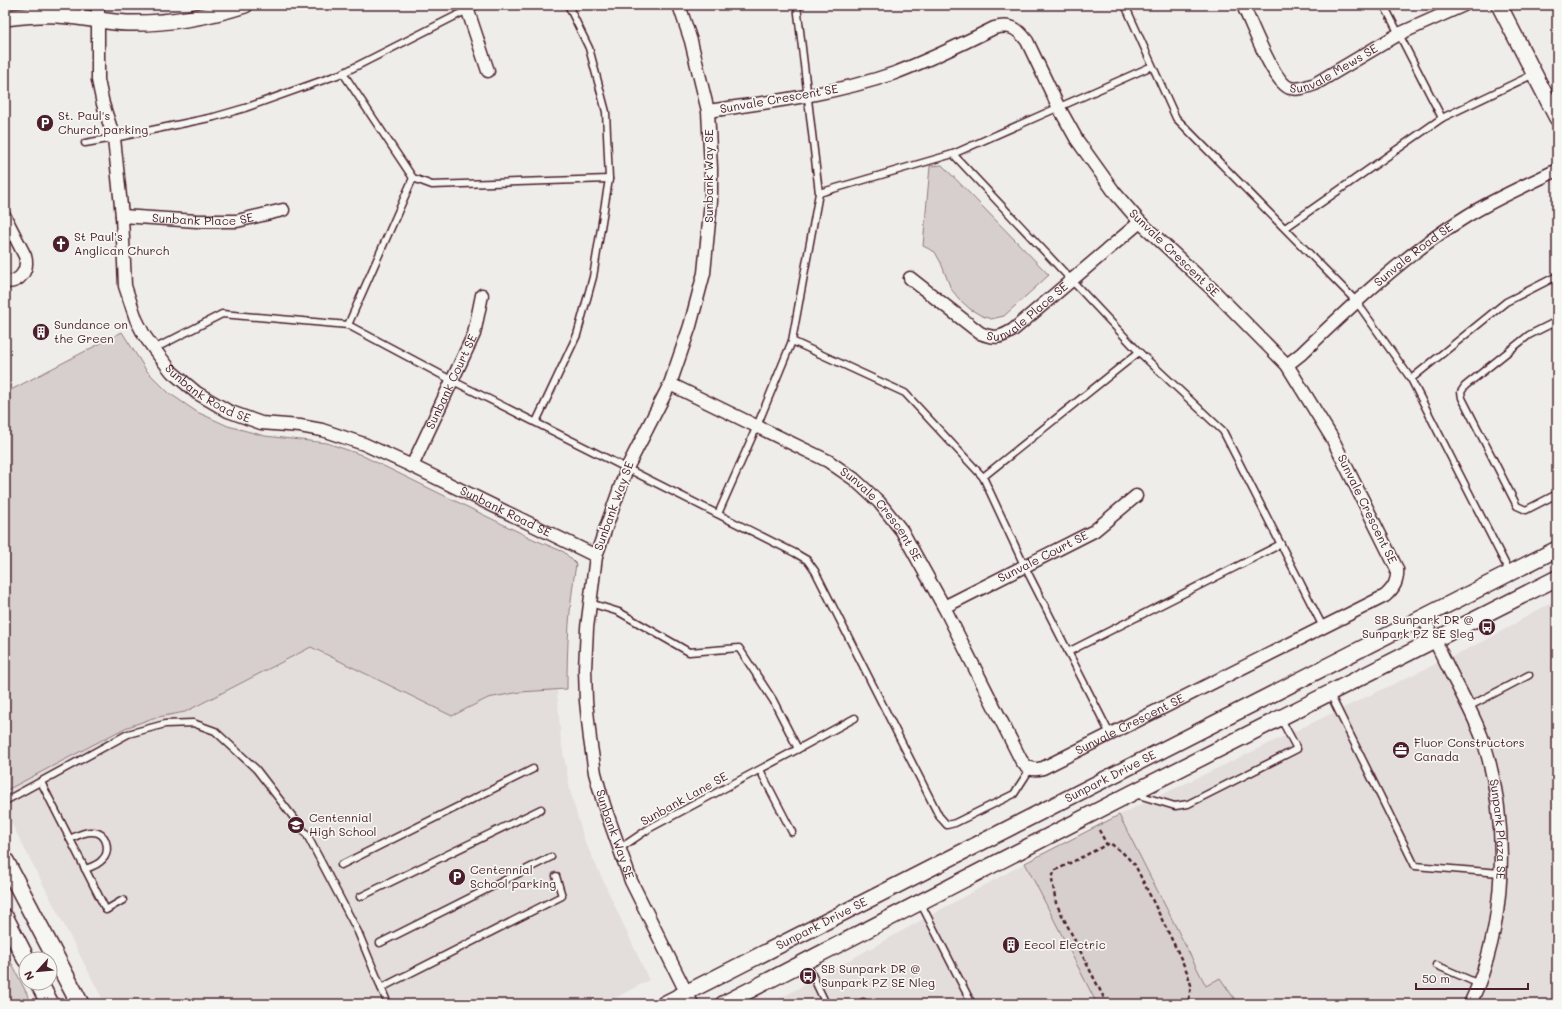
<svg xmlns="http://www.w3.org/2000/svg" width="1562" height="1009" viewBox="0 0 1562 1009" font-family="Mali,sans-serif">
	<rect width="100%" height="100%" fill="#efedea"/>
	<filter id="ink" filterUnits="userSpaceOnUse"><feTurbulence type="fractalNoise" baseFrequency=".025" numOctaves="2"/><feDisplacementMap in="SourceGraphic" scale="8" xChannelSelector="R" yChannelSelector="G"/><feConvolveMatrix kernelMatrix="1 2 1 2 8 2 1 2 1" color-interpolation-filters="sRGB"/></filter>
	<g filter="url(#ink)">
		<g fill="#e3dedc">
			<path d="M1557,599V1004H1238L1220,978L1206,986L1119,815L1488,639Z"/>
			<path d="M311,647L452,716L488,698L520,692L557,689L561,741L571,794L584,839L649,980L604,1004H105L5,811V791L125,728L153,718L186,712Z"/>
			<path d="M1025,863L1097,1004H770Z"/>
		</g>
		<g fill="#d7cfce" stroke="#90777c">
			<path d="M942,165L1049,275L1004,316L991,319L982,316L970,309L960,300L951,289L941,263L935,252L923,246L930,166Z"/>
			<path d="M122,332L146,370L169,393L197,412L228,426L265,436L327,443L359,454L533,539L564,552L576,564C569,607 567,645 567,689L520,692L488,698L452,716L311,647L185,712L153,718L125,728L5,791V393Z"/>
			<path d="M1119,815L1206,986L1220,978L1238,1004H1097L1025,863Z"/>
			<path d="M5,950L32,1004H5Z"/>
		</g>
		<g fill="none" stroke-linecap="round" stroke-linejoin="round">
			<defs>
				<g id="service">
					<path d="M1125,5L1176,118L1356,301L1411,379L1510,573"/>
					<path d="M1384,5L1442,118"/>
					<path d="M343,73L413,178L432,185L609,179"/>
					<path d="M85,143L114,138L214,117L245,108L343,73L477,5"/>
					<path d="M953,154L1139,352L1223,431L1323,627"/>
					<path d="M819,193L953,154L1152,66"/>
					<path d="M1285,228L1442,118L1534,74"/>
					<path d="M1557,321L1529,335L1465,386L1461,392L1462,398L1517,506L1526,510L1557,494"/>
					<path d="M348,325L413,178"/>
					<path d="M792,341L905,393L983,477L1024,565L1110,734"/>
					<path d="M154,349L222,314L348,325L453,381L795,553L807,560L815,571L939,816L947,825L955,823L1014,794L1030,769"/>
					<path d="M1411,379L1506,302L1557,276"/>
					<path d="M536,422L577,335L593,277L609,179L606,112L589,48L568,5"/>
					<path d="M983,477L1139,352"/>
					<path d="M718,514L757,426L792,341L819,193L797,5"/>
					<path d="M590,603L619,612L689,652L739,648L773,700L798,749L650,828L619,849"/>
					<path d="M1068,652L1281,544"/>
					<path d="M1330,694L1415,866L1500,873"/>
					<path d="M1468,707L1529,675"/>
					<path d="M798,749L855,718"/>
					<path d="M760,770L792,832"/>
					<path d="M41,782L106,910L123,900"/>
					<path d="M1135,794L1175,806L1188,804L1297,749L1281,719"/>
					<path d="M5,801L128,734L165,724L193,723L215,731L256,769L307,835L358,932L388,1004"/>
					<path d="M70,839C78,835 88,830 98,833C108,837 110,853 102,860C98,865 91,867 85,869"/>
					<path d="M341,865L533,769"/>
					<path d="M360,897L541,809"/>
					<path d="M920,902L972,1004"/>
					<path d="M380,943L551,857"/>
					<path d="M806,962L826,1004"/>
					<path d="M1436,965L1479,984"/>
					<path d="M381,988L562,896L556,876"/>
					<path d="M863,1002L864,1004"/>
				</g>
				<g id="minor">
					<path id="s1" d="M98,5V80L103,104L114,138L122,216L125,286L136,319L144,335L154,349L172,372L197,393L228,411L261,423L300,426L322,430L364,444L412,466L596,556"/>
					<path d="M466,5L488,71"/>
					<path id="s2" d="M679,5L691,41L708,111L711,168V201L704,273L690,326L670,384L627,468L596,556L587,628L585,669L586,701L590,739L595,773L604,805L631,881L692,1004"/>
					<path id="s3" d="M1244,5L1245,10C1253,27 1274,83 1290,88C1299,90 1306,87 1315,84L1399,34L1464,5"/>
					<path id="s4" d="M122,216L197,221H237L283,210"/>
					<path d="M5,217L25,256C29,270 20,283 5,282"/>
					<path id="s5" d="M910,278L980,333C995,339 1000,338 1013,330L1140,222"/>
					<path id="s6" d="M1287,365L1301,354C1353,304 1405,254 1467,216C1496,198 1527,185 1557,170"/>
					<path id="s7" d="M670,384L828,461L854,479L879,502L902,531L944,607L1021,760C1026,768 1033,771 1043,768L1385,596C1394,588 1398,581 1397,569L1332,438L1287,365L1213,290L1140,222L1115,193L1077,140L1058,106L1027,41C1017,28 1011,24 994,28C962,44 929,60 895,73C835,94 770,102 708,111"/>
					<path id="s8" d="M412,466L474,334L482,295"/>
					<path id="s9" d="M944,607L1094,531L1136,496"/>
					<path id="s10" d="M1423,618C1434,637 1443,658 1453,677C1464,698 1475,718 1483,740C1510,822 1507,926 1470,1004"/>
				</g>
				<g id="tertiary">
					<path d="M1499,5L1557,118"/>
					<path d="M5,18C22,16 39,14 57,15C80,16 104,22 127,23C167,24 207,17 245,5"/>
					<path id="s11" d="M664,1004L1557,549"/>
					<path d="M723,1004L1132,793L1557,578"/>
				</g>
				<g id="secondary">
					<path d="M5,861L80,1004"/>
					<path d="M5,918L26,959"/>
					<path d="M39,983L50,1004"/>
				</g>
			</defs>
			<use href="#service" stroke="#4a1f2b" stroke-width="9"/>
			<use href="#minor" stroke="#4a1f2b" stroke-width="15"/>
			<use href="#tertiary" stroke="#4a1f2b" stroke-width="18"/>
			<use href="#secondary" stroke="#4a1f2b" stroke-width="20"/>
			<g stroke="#4a1f2b" stroke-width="2.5" stroke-dasharray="4 3" stroke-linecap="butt">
				<path d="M1099,830L1107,845"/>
				<path d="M1107,1004L1056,903L1052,880L1054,871L1110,843L1123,853L1135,865L1177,950L1187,972L1191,985L1188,1004"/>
			</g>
			<use href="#service" stroke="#f6f6f2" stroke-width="6"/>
			<use href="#minor" stroke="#f6f6f2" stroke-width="12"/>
			<use href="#tertiary" stroke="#f6f6f2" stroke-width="15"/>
			<use href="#secondary" stroke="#f6f6f2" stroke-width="17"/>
		</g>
	</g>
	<defs>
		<symbol id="parking-disc" viewBox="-11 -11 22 22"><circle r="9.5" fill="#4a1f2b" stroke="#f6f6f2"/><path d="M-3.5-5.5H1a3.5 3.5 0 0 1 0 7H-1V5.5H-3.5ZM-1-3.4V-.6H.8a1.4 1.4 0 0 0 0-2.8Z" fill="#fff"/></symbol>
		<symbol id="church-disc" viewBox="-11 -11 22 22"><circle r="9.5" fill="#4a1f2b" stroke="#f6f6f2"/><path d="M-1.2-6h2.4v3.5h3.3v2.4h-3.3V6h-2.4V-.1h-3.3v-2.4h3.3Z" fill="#fff"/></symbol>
		<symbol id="building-disc" viewBox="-11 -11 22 22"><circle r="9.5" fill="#4a1f2b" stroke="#f6f6f2"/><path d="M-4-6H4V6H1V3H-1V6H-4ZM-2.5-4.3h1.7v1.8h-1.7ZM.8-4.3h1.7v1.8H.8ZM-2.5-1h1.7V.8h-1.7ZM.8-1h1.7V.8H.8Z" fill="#fff"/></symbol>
		<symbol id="bus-disc" viewBox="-11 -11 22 22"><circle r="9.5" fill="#4a1f2b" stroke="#f6f6f2"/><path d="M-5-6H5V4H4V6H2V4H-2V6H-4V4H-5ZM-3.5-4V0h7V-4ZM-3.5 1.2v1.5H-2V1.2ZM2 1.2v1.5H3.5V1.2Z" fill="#fff"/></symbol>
		<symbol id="office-disc" viewBox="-11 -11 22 22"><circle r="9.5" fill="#4a1f2b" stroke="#f6f6f2"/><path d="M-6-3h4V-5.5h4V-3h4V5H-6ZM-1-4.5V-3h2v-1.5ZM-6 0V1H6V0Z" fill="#fff"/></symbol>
		<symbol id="school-disc" viewBox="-11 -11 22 22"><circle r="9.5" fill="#4a1f2b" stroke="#f6f6f2"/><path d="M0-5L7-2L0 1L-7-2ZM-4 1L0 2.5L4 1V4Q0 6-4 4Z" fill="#fff"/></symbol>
	</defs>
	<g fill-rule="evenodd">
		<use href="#parking-disc" x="35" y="113" width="20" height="20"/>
		<use href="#church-disc" x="51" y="234" width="20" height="20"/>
		<use href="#building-disc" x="31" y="322" width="20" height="20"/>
		<use href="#bus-disc" x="1477" y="617" width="20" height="20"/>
		<use href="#office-disc" x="1391" y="740" width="20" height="20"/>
		<use href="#school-disc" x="286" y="815" width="20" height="20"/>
		<use href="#parking-disc" x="447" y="867" width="20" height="20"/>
		<use href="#building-disc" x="1001" y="935" width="20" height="20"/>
		<use href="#bus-disc" x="798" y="966" width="20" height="20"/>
	</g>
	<g text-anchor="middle" stroke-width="3.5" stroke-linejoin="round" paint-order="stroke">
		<g font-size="12" fill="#4a1f2b" stroke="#f6f6f2">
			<text dy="4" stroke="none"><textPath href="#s3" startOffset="145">Sunvale Mews SE</textPath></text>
			<text transform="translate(779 99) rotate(-10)" y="4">Sunvale Crescent SE</text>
			<text transform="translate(709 176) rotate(-90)" y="4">Sunbank Way SE</text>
			<text dy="4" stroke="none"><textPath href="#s4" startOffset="81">Sunbank Place SE</textPath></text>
			<text transform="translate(1174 253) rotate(44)" y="4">Sunvale Crescent SE</text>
			<text dy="4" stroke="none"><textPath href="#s6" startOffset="168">Sunvale Road SE</textPath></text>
			<text dy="4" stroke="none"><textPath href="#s5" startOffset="145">Sunvale Place SE</textPath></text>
			<text dy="4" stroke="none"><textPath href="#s8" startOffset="93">Sunbank Court SE</textPath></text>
			<text dy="4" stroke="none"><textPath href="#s1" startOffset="425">Sunbank Road SE</textPath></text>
			<text transform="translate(614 506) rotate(-70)" y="4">Sunbank Way SE</text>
			<text transform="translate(1367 509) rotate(64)" y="4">Sunvale Crescent SE</text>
			<text dy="4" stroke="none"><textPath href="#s1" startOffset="749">Sunbank Road SE</textPath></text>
			<text dy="4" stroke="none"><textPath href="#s7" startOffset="252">Sunvale Crescent SE</textPath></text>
			<text dy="4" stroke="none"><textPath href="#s9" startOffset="111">Sunvale Court SE</textPath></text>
			<text dy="4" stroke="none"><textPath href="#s7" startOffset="659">Sunvale Crescent SE</textPath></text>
			<text dy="4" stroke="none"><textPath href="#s11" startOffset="501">Sunpark Drive SE</textPath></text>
			<text transform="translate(684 799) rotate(-29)" y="4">Sunbank Lane SE</text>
			<text dy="4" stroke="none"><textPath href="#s10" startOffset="227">Sunpark Plaza SE</textPath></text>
			<text dy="4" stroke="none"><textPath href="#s2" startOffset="859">Sunbank Way SE</textPath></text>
			<text dy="4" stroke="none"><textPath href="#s11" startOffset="177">Sunpark Drive SE</textPath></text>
		</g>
		<g font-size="12" fill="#4a1f2b" stroke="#f6f6f2" text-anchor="start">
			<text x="58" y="120">St. Paul's<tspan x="58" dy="14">Church parking</tspan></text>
			<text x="74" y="241">St Paul's<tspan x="74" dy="14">Anglican Church</tspan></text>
			<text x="54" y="329">Sundance on<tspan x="54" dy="14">the Green</tspan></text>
			<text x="1474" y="624" text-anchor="end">SB Sunpark DR @<tspan x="1474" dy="14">Sunpark PZ SE Sleg</tspan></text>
			<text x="1414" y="747">Fluor Constructors<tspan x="1414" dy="14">Canada</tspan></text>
			<text x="309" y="822">Centennial<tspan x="309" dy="14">High School</tspan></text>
			<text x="470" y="874">Centennial<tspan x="470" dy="14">School parking</tspan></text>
			<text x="1024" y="949">Eecol Electric</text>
			<text x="821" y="973">SB Sunpark DR @<tspan x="821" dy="14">Sunpark PZ SE Nleg</tspan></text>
		</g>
	</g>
	<rect width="1562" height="1009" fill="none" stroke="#f6f6f2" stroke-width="20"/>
	<rect x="10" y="10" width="1542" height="989" fill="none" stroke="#4a1f2b" stroke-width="1.5" filter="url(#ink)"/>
	<g transform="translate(38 971) rotate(243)"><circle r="19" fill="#f6f6f2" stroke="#b1a0a2"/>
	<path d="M0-3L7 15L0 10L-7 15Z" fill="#4a1f2b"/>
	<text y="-6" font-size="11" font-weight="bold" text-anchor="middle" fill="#4a1f2b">N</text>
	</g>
	<path d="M1416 983v6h112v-6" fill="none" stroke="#4a1f2b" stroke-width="2"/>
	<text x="1422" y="983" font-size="12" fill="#4a1f2b" stroke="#f6f6f2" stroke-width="3" paint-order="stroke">50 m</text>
</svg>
